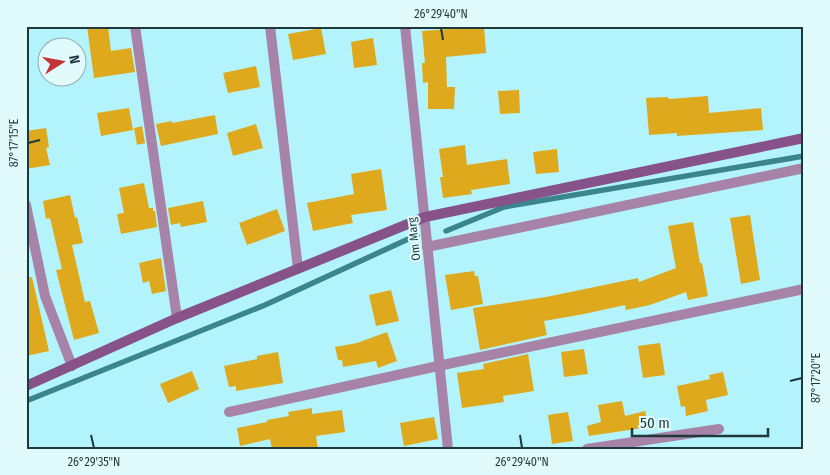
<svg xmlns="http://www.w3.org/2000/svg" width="830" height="475" viewBox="0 0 830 475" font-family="'Fira Sans Condensed',sans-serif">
	<rect width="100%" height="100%" fill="#b3f4fc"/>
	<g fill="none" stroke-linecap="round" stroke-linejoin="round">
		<g stroke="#3a858e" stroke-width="5.5">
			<path d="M446,231L504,207L804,156"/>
			<path d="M26,401L265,305L417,235"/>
		</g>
	</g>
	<g fill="#dea91c">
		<path d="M87,26H108L111,51L131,48L135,72L94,78Z"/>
		<path d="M464,26H484L486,53L446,57L447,87H455L454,109H428V82L423,83L422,63H425L422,31L464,28Z"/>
		<path d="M321,28L326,54L293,60L288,34Z"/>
		<path d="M373,38L377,65L354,68L351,42Z"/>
		<path d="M256,66L260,87L228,93L223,73Z"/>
		<path d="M519,90L520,113L500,114L498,91Z"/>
		<path d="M708,96L709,113L761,108L763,130L677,136V133L649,135L646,98L668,97L669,99Z"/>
		<path d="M129,108L133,130L101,136L97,113Z"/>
		<path d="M215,115L218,134L161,146L156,124L172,121V123Z"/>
		<path d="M256,124L263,148L233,156L227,133Z"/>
		<path d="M142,126L145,143L137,145L134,128Z"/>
		<path d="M46,128L49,147L46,148L50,165L26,169V131Z"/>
		<path d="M465,145L467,165L507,159L510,184L471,190L472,194L443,198L440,177H443L439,149Z"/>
		<path d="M557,149L559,172L536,174L533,152Z"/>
		<path d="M381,169L387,210L351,215L353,223L313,231L307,203L354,194L351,174Z"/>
		<path d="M144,183L149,208H153V211H155L157,227L121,234L117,214L124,213L119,188Z"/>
		<path d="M70,195L75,218L77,217L83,243L72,245L85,302L90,301L99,333L74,340L56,270L62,269L50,218L46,219L43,201Z"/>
		<path d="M203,201L207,222L181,227L180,223L171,225L168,208Z"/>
		<path d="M277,209L285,231L247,245L239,223Z"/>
		<path d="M750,215L760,280L741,284L730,218Z"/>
		<path d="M693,222L700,263H702L708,296L688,300L686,292L650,305L626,310L625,305L584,314L544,321L547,335L480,350L473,308L546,297L638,278L639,282L676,268L668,226Z"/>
		<path d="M161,258L166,291L152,294L149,281L143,283L139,263Z"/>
		<path d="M474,271L475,276H478L483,304L451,310L445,275Z"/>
		<path d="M32,277L49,351L26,356V278Z"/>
		<path d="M391,290L399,321L376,326L369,295Z"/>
		<path d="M387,332L397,361L378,368L376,361L343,367L342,360H338L335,347L357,343Z"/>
		<path d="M660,343L665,375L643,378L638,346Z"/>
		<path d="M584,349L588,374L564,377L561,352Z"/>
		<path d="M278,352L283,383L236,391V386L229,387L224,366L257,359V356Z"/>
		<path d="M528,354L534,391L503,396L504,402L462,408L457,373L484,369L483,364Z"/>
		<path d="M192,371L199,389L168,403L160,384Z"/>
		<path d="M723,372L728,395L706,400L708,411L686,416L685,406L681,407L677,386L710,379L709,375Z"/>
		<path d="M622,401L625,416L645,411L649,427L589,436L587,426L601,422L598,405Z"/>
		<path d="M312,408V414L342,410L345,432L316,436L318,449H272L270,439L240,446L237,428L267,422V420L289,416L288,412Z"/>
		<path d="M568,412L573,441L552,444L548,415Z"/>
		<path d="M434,417L438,439L404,446L400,423Z"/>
	</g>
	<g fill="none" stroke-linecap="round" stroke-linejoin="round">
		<g stroke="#a783a8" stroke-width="10">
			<path d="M135,26L177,318"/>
			<path d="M270,26L298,269"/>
			<path d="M405,26L448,449"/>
			<path d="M26,205L45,296L72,366"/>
			<path d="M427,247L804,168"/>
			<path d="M229,412L438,366L804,289"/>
			<path d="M587,449L719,429"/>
		</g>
		<path stroke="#865289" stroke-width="10" d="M26,386L177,318L425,217L804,138"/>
	</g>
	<path fill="none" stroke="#1e383b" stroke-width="2" d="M441,28L443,40M28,143L40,140M790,381L802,378M91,435L94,448M520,435L522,448"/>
	<g text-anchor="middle" stroke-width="4" stroke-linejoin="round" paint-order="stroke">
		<g font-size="12" fill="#1e383b" stroke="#e1fafc">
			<text transform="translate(414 239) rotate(-96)" y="4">Om Marg</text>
		</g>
	</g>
	<rect width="830" height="475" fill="none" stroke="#e1fafc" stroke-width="55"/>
	<g transform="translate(62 62) rotate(79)"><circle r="24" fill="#e1fafc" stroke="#93acaf"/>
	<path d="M0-4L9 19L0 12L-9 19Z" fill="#c33436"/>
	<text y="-8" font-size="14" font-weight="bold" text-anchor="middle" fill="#1e383b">N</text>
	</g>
	<path d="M632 428v8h136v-8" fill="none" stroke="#1e383b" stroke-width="2.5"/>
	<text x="640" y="428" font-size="15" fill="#1e383b" stroke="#e1fafc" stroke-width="4" paint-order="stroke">50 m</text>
	<rect x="28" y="28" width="774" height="420" fill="none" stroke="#1e383b" stroke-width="2"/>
	<g font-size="12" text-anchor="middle" fill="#1e383b">
		<text x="441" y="18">26°29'40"N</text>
		<text transform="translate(14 143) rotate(-90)" y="4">87°17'15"E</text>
		<text transform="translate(816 378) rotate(-90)" y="4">87°17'20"E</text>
		<text x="94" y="466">26°29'35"N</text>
		<text x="522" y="466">26°29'40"N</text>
	</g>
</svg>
